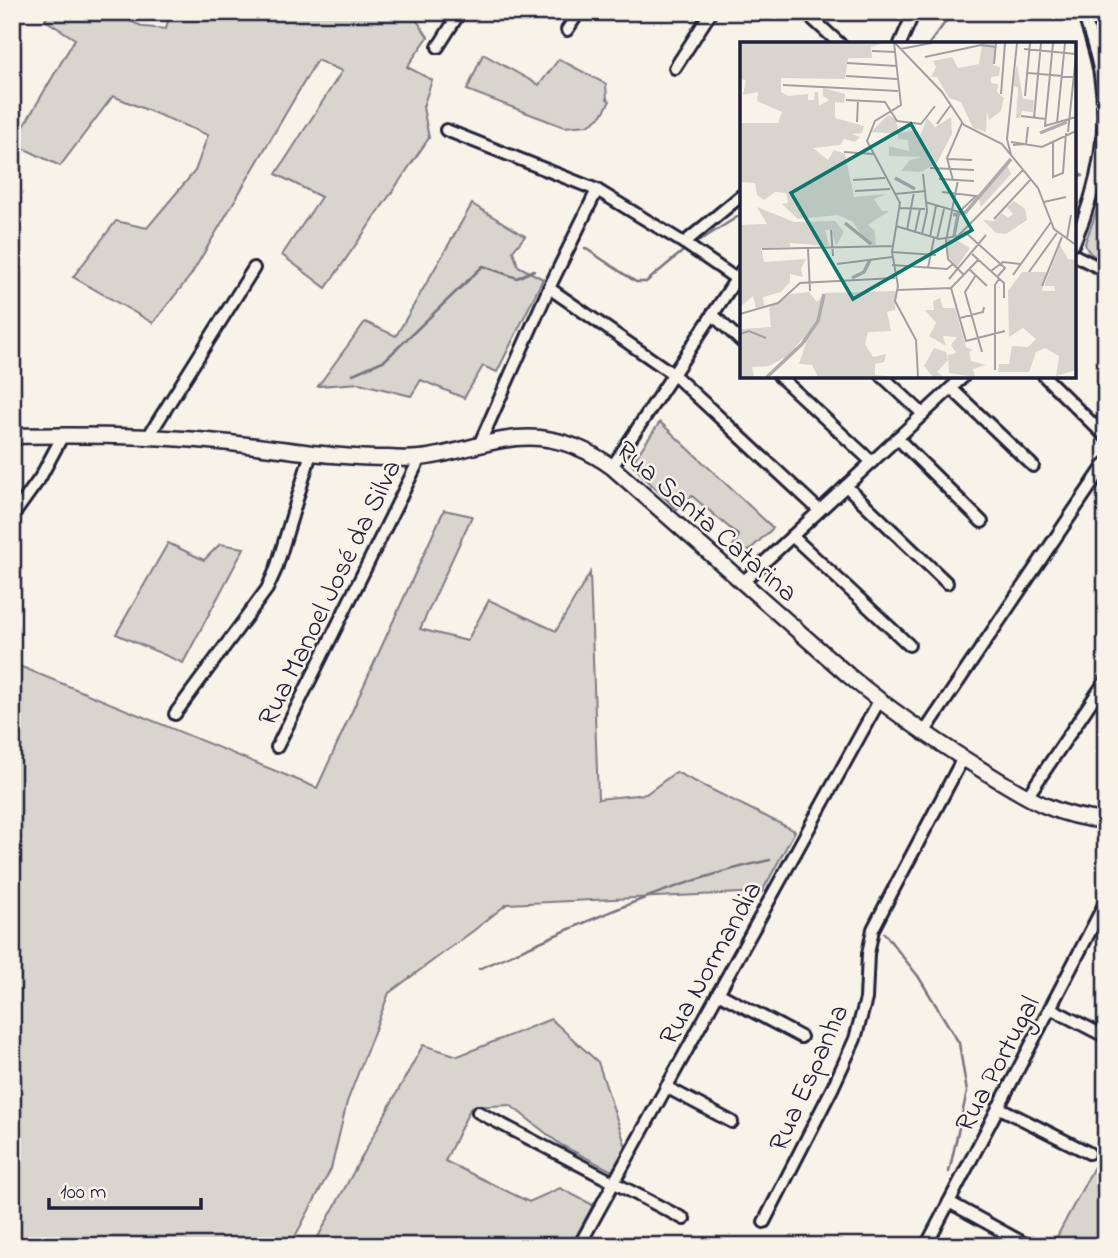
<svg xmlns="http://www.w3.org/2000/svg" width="1118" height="1258" viewBox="0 0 1118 1258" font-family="'Indie Flower',sans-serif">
	<rect width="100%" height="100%" fill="#f7f3e8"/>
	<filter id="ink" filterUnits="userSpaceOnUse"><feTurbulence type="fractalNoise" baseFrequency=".0143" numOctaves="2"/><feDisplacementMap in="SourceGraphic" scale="14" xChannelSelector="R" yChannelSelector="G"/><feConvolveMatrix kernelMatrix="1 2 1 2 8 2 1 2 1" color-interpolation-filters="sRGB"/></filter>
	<g filter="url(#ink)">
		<g fill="#d8d5cf" stroke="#7d7c85" stroke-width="2">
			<path d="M51,12H109L144,27L166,29L170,12H411L428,37L407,67L432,80L423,107L429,138L326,288L282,255L321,197L276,174L342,71L317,60L191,275L153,323L73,277L116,221L147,228L195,171L208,135L113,96L60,166L19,146L12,155V138L16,139L75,39L45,20Z"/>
			<path d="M483,54L539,85L559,59L606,84L607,99L610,101L602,115L594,121L588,125L564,127L467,90Z"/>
			<path d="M1106,185V262C1096,257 1087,254 1085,243Z"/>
			<path d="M472,204L525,236L513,251L518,266L543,279L497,372L483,366L464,398L421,380L411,396L359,383L318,386L365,322L396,336Z"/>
			<path d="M660,422L773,528L740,559L729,552L739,536L692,496L677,510L631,464Z"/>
			<path d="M444,510L472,516L420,629L467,641L489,600L556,631L590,573L598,799L646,794L676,772L795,831L762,892L507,904L473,931L389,993L347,1102L331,1169L290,1246H12V663L317,788Z"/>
			<path d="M168,543L204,560L220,544L244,548L183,663L116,634Z"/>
			<path d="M551,1019L598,1062L626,1147L612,1171L561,1145L510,1105L471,1107L445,1161L529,1202L560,1188L593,1205L571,1246H313L423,1045L458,1056Z"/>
			<path d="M1106,1144V1246H1052Z"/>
		</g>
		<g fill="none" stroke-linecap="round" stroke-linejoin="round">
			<g stroke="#76747f" stroke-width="2.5">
				<path d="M929,44L953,12"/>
				<path d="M1074,172L1083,176"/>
				<path d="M699,241L742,214"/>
				<path d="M585,248L636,282H646L682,252"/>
				<path d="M353,374L385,360L483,266L517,278L534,270"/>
				<path d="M884,933L918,976L959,1043L967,1092L949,1172"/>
				<path d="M479,969C574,927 668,882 770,860"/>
			</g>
			<defs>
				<g id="minor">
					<path d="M805,12L840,44"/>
					<path d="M567,30L579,12"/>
					<path d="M900,44L914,12"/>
					<path d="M438,47L460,12"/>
					<path d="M675,68L711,12"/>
					<path d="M446,130L597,190L684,243L735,278"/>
					<path d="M684,243L742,195"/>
					<path d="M1074,243C1097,190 1110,132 1100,75C1097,53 1089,33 1083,12"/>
					<path d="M1074,255L1106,271"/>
					<path d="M549,288L673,374L819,510"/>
					<path d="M712,314L742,342"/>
					<path d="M779,376L872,462"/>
					<path d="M882,376L923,414"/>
					<path d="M1044,376L1106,437"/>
					<path d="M951,388L1033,466"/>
					<path d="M148,437L254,268"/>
					<path d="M897,438L982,522"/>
					<path d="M479,445L549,288L597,190"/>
					<path d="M612,467L742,270"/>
					<path d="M846,486L947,583"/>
					<path d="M12,517L40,478L63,435"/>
					<path d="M792,536L909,645"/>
					<path d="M743,582L964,376"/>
					<path d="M175,714L267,589L276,569L311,453"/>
					<path d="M923,734L1106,463"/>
					<path d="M277,747L420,458"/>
					<path d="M1027,797L1106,680"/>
					<path d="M718,993L801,1037"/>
					<path d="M1050,1008L1106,1037"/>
					<path d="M666,1087L732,1122"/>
					<path d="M998,1107L1089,1153"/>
					<path d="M478,1112L684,1219"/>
					<path d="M949,1202L1029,1246"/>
					<path d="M764,1222L833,1087L855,1039L866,999L868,954L873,929L890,896L963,758"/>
					<path d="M579,1246L879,701"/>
					<path d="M926,1246L1106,901"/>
				</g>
				<path id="major" d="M12,436C81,435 151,435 219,442C275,447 331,458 388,458C398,459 410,459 420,458C460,454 498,434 540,438C568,441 590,451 612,467L848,675C890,710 932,739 979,768C1023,795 1052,816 1106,821"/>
			</defs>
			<use href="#minor" stroke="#22223b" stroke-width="16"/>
			<use href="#major" stroke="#22223b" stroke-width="19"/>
			<use href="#minor" stroke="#f7f3e8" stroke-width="10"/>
			<use href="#major" stroke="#f7f3e8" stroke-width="14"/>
		</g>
	</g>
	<g text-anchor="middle" stroke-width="5" stroke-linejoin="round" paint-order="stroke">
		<g font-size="28" fill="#22223b" stroke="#f7f3e8">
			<text transform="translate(708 520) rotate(41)" y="10">Rua Santa Catarina</text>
			<text transform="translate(328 592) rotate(-64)" y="10">Rua Manoel José da Silva</text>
			<text transform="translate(709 962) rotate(-61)" y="10">Rua Normandia</text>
			<text transform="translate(996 1063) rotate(-62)" y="10">Rua Portugal</text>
			<text transform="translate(807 1077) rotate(-66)" y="10">Rua Espanha</text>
		</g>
	</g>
	<g transform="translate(740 42)">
		<rect width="336" height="336" fill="#f7f3e8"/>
		<path d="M0,1H144L131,5L132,16H108L105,37L41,36V50L48,54L68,52V58H74L75,50H78L79,64L89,58L83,54V46L105,52L104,61L95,60V76L124,84L122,91L112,92L120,95L115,100L104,97L100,103L73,106L88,118L94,108L105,112L114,155L147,152L134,157L142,169H149L128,183L135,189L136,203H128L113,180L98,173L58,177L42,162L48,161L46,151L35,150L24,158L17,153L15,141L0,140V81H38L42,70L17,59L18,50L3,53L6,38L0,37ZM242,1H256L253,23L260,25L259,34L251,35V41L258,42L257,50L264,56L261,69L249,78L247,69L246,90L233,86L221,60L209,56L197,35H191L196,25L193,19L212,15L218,26L239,22ZM277,22L283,57L294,58L293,70L282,69L280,76H276L278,46L273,43ZM148,73L155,76L159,91L175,88L178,99L187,76L195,85L211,75L212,92L197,121L181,130L161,129L170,118L182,115L149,114V104L169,109L168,98L158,97V92L131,90ZM267,123L271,132L241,165L238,156ZM274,159L285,167L287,178L266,192L256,191L243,178L254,179L262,171L268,176L273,172L267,165ZM17,165L54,180L95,179L104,190L96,204L91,188H85L89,204L50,201V205L21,206L24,220L66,217L61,227L63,235L50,232V240L41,250L23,255L24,264L16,266L13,254L0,265V183L27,182ZM215,197L230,206L217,225L208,214L207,198ZM320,203L328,217L336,218V328L316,334L319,314L305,306L296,310L289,330H258L259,322H269L272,304L288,305L296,297L283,286L269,295L268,249L282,230H306L302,249H315L314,244H304ZM156,249L155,268L147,270L151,289L128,290L125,302L133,315L146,312L144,320L135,322V333L162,335H78L72,323L59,322L66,301L62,297L49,313L29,324L12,325L14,335H0V287L31,285L29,266L51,252L69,250L77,260L85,251ZM200,256L203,266H215L226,305L233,308L229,310L231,319L246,323L233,327L235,335L209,331L208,313L216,311L211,303L217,295L203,294L206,304L189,294L196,281L185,268H194L193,259ZM194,306L206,310L208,318L197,330L204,335H193L184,324Z" fill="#d8d5cf"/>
		<path fill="none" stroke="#aeabad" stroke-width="3.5" d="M300,91L327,80M155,136L175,147M213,173L226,170L271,117M105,181L131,202M214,194L218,173M112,236L124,230L130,218M27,335L62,302L78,279L84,252"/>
		<path fill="none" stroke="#a29fa3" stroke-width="2" d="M154,1L161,63L135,79L127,99L160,161L152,210L158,244L155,259L176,298L178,335M155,1L202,50L224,83L262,102L298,146L314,187L336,203M313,1L305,84L336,75M160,7L192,1M284,7L336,12M132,9L156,10M185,15L241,3L256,5M107,21L157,24M254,22L256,1M288,31L334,35M106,34L157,37M43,43L158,49M261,52L265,1M285,54L290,1M106,58L145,60L157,79L181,82L195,64M281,74L306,77M294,76L301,1M117,80L118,58M317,81L325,1M197,82L210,64M328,90L336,13M271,100L302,105L336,89M313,100V135L323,131L326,91M273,103L286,102L288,85M104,110L133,112M271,113L267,97L277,1M207,117L232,118M190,126L234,128M199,137L234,139M113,138L145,136M213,138L207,116L222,81M218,138L206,199L208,217L224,233M115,149L150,147M155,152L186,149M185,160L219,170L236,154L202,150M304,160L326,155M160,166L185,167M254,177L291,137M156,184L199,197L218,194L283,128M91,188L93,214M167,188L174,150M175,190L180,167M225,190L265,226L257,235M182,192L187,169L183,132M190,195L196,164M327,196L331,173M197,197L204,167M68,206L70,249M22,207L153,204M152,210L196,213M232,212L264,241V256M97,222L152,215M152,223L207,227L213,222M188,226L194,196M229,227L247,244M251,229L263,220L280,222M289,230L317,191M236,233L225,250L242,310M273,233L311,180M209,237L246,193M302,244L322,195M211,246L226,299L265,289M157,248L211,246L238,218M0,272L38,261L60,241L155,236M220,276L243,270L244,265M0,292L9,289L26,296M255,328V243L259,237"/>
		<path fill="#0f766e" fill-opacity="0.15" stroke="#0f766e" stroke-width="3.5" d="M171,82L232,188L113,257L51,151Z"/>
		<rect width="336" height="336" fill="none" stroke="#22223b" stroke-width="3.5"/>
	</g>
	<rect width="1118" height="1258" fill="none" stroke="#f7f3e8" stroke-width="42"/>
	<rect x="21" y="21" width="1076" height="1216" fill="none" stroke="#22223b" stroke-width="2.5" filter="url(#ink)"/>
	<path d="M49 1198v10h152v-10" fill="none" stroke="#22223b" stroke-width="3.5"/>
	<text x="60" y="1198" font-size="21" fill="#22223b" stroke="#f7f3e8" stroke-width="5" paint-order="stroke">100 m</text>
</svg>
